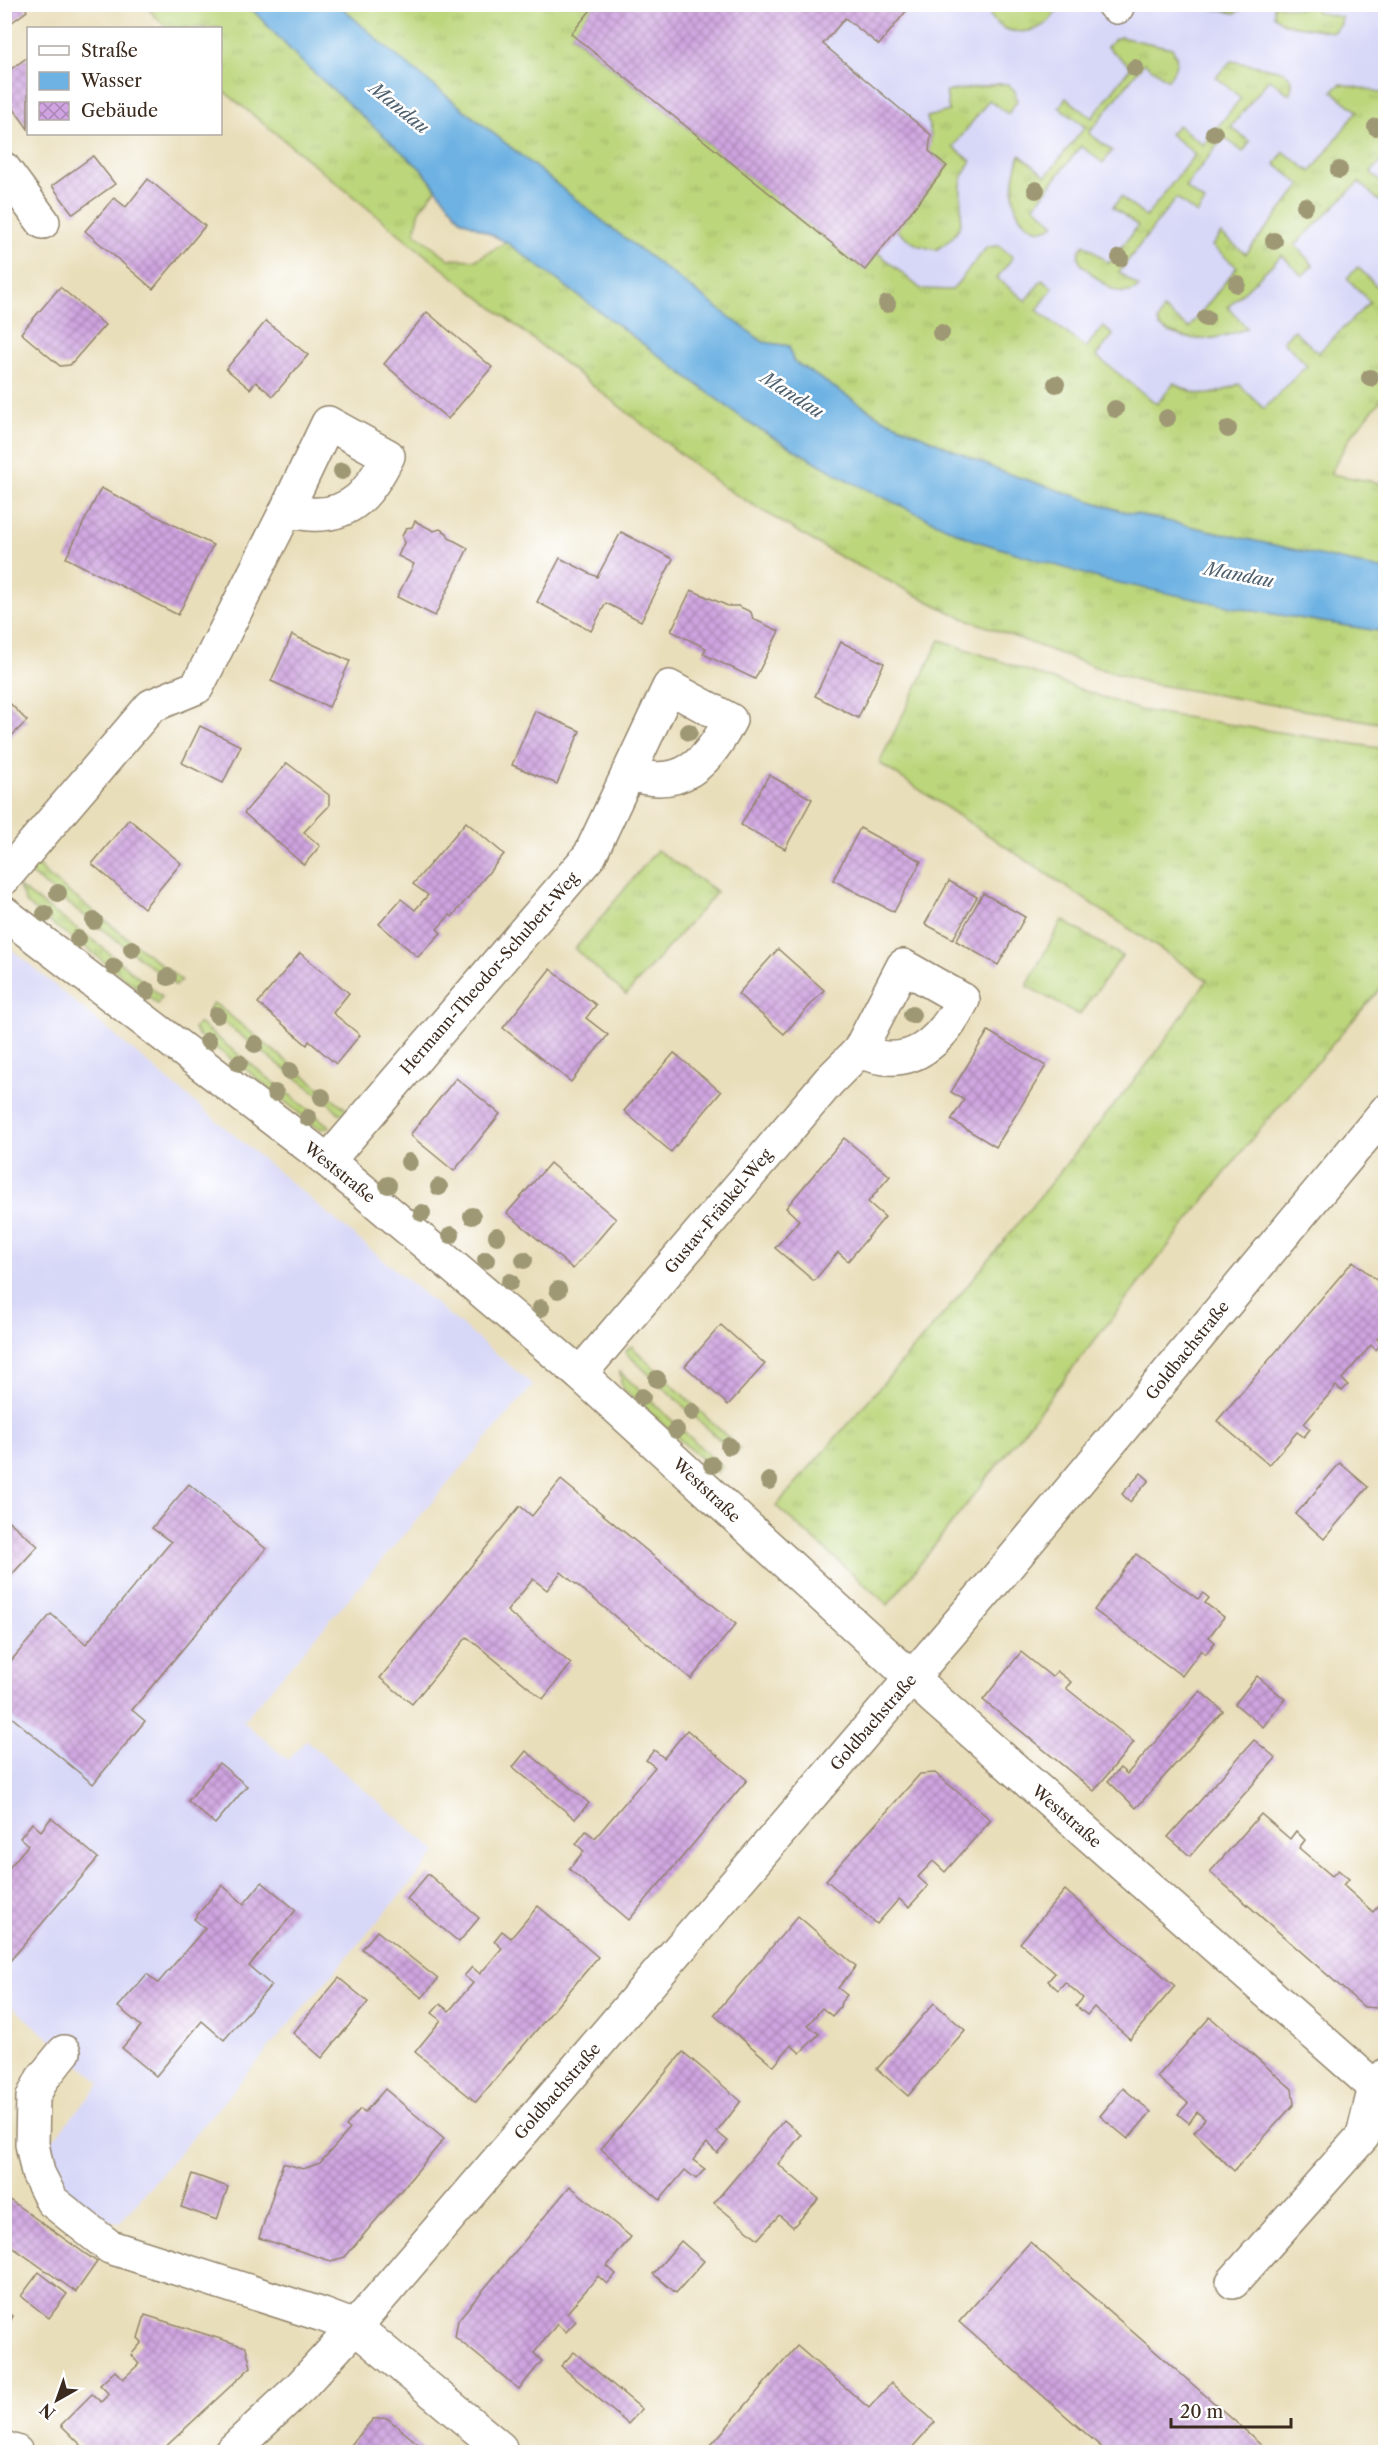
<svg xmlns="http://www.w3.org/2000/svg" width="1390" height="2457" viewBox="0 0 1390 2457" font-family="'Libre Caslon Text',serif">
	<defs>
		<pattern id="grass-tufts" width="24" height="20" patternUnits="userSpaceOnUse" patternTransform="scale(1.5)"><rect width="24" height="20" fill="#bcd67b"/><path d="M3 7l-1-3M5 7V3M7 7l1-3M15 17l-1-3M17 17v-4M19 17l1-3" fill="none" stroke="#a2b86a"/></pattern>
		<pattern id="building-cross-hatch" width="8" height="8" patternUnits="userSpaceOnUse" patternTransform="scale(1.5)"><rect width="8" height="8" fill="#cfa4e0"/><path d="M0 0l8 8M0 8l8-8" fill="none" stroke="#a986b5"/></pattern>
	</defs>
	<rect width="100%" height="100%" fill="#fff"/>
	<filter id="ink" filterUnits="userSpaceOnUse"><feTurbulence type="fractalNoise" baseFrequency=".0167" numOctaves="2"/><feDisplacementMap in="SourceGraphic" scale="12" xChannelSelector="R" yChannelSelector="G"/><feConvolveMatrix kernelMatrix="1 2 1 2 8 2 1 2 1" color-interpolation-filters="sRGB"/></filter>
	<filter id="wash" filterUnits="userSpaceOnUse"><feTurbulence type="fractalNoise" baseFrequency=".008" numOctaves="4" result="noise"/><feDisplacementMap in="SourceGraphic" scale="24" xChannelSelector="R" yChannelSelector="G"/><feGaussianBlur stdDeviation="1.35" result="paint"/><feColorMatrix in="noise" values="0 0 0 0 0 0 0 0 0 0 0 0 0 0 0 0 0 1.4 0 .05"/><feComposite in="paint" operator="in"/></filter>
	<g filter="url(#wash)">
		<rect width="100%" height="100%" fill="#e9deba"/>
		<g fill="#d7d7f8">
			<path d="M479,5H1385V395L1350,437L1073,406Z"/>
			<path d="M4,943L533,1385L243,1721L288,1760L306,1740L437,1852L119,2223L95,2217L72,2202L49,2164L48,2145L101,2083L5,2000Z"/>
		</g>
		<g fill="url(#grass-tufts)" stroke="#7c804c" stroke-width="1.5">
			<path d="M1317,4L1316,12L1342,17L1341,24L1333,32L1284,24L1274,15V5L1300,9L1301,5Z"/>
			<path d="M145,5H248L301,61L423,171L436,189L420,209L415,233L449,259L476,260L506,242L752,425L849,481L1242,609L1385,632V724L1148,683L1101,669L958,616L837,555L723,487L424,254L221,89L220,28H166Z"/>
			<path d="M339,5H595L571,35L865,269L878,253L921,289L952,290L987,247L999,246L1013,257L997,278L1026,301L1042,280L1053,288L1037,310L1086,348L1103,326L1113,335L1096,356L1157,404L1174,383C1199,399 1212,397 1239,384L1264,409L1307,365L1283,341L1294,330L1318,353L1370,302L1347,278L1358,267L1381,291L1385,286V395L1350,437L1330,474L1385,484V570L1118,510L1000,471L880,417L793,361L789,346L763,342L614,230L388,49Z"/>
			<path d="M987,5V4L1059,5C1047,41 992,40 987,5Z"/>
			<path d="M1193,5H1241L1240,10L1235,13Z"/>
			<path d="M1120,37L1172,48C1181,59 1175,70 1168,80L1144,63L1089,133L1112,151L1103,163L1081,146L1034,206L1055,224C1049,229 1042,232 1034,228C1006,215 1012,179 1020,155L1046,176L1085,127L1059,107L1066,98L1092,118L1131,67L1107,47L1115,39Z"/>
			<path d="M1231,61L1283,71C1292,78 1295,84 1289,94L1269,79L1231,127L1250,142L1243,152L1224,137L1185,187L1205,202L1197,214L1176,198L1119,272L1139,287C1118,304 1098,278 1081,264C1076,256 1079,251 1084,244L1109,263L1138,226L1113,207L1121,197L1146,217L1195,154L1170,134L1178,125L1203,145L1241,98L1216,77Z"/>
			<path d="M998,84H1008L1015,91L1017,101L1008,114L989,100L953,147L971,161C944,198 984,222 936,250L917,245L896,230L947,166L929,151L931,135L927,117L949,111L946,92Z"/>
			<path d="M1341,84L1385,93V158L1371,172L1385,187V195L1379,201L1359,182L1295,245L1313,265L1302,276L1282,255L1228,307L1247,328C1216,341 1190,345 1160,327L1158,321L1163,309L1189,328L1237,267L1212,246L1221,234L1246,254L1301,185L1275,164L1284,152L1311,172L1357,111L1332,91Z"/>
			<path d="M940,640L1139,710L1385,749V983L1258,1131L888,1605L776,1506L955,1301L1153,1057L1207,980L879,763Z"/>
			<path d="M657,850L717,892L626,995L575,949Z"/>
			<path d="M35,863L47,875L181,980L176,986L28,872Z"/>
			<path d="M19,887L98,944L162,997L157,1004L84,946L56,927L26,903Z"/>
			<path d="M1062,920L1122,956L1079,1015L1027,986Z"/>
			<path d="M213,1003L218,1006L351,1113H339L329,1103L208,1010Z"/>
			<path d="M198,1024H200L330,1127L323,1129L315,1126L248,1071L198,1035L194,1029Z"/>
			<path d="M631,1346L740,1449L735,1454L625,1352Z"/>
			<path d="M620,1372L722,1467L717,1473L622,1388Z"/>
		</g>
		<path fill="#6eb2e3" stroke="#546e80" stroke-width="1.5" d="M248,5H339L388,49L614,230L763,342L789,346L793,361L880,417L1000,471L1118,510L1385,570V632L1242,609L1101,579L973,540L849,481L752,425L506,242L460,219L423,171L301,61Z"/>
		<g id="blocks">
			<g fill="url(#building-cross-hatch)">
				<path d="M4,4H23L27,11L4,28Z"/>
				<path d="M595,5H911L879,45L845,18L823,44L931,135L929,151L947,166L865,270L571,34Z"/>
				<path d="M28,57V129L4,95V74Z"/>
				<path d="M93,156L115,184L73,214L52,186Z"/>
				<path d="M148,179L205,226L153,289L85,231L114,198L126,207Z"/>
				<path d="M60,287L105,325L70,365L60,366L21,333Z"/>
				<path d="M427,312L492,367L448,419L384,364Z"/>
				<path d="M266,321L308,355L273,396L256,382L250,389L226,369Z"/>
				<path d="M101,488L213,545L178,615L66,558Z"/>
				<path d="M415,521L434,531L440,529L447,533L449,538L468,548L435,616L397,597L414,564L398,556L404,543L402,536L406,528L412,527Z"/>
				<path d="M621,532L673,559L641,621L606,603L591,631L537,602L560,558L597,577Z"/>
				<path d="M691,590L728,606H738L751,612L753,619L779,631L755,679L703,654L706,648L671,631Z"/>
				<path d="M292,635L350,661L329,707L271,681Z"/>
				<path d="M841,642L884,663L858,718L815,696Z"/>
				<path d="M4,697L27,721L4,743Z"/>
				<path d="M535,711L580,731L557,784L512,765Z"/>
				<path d="M200,726L241,746L223,783L182,763Z"/>
				<path d="M287,763L329,795V806L304,832L320,846L304,865L244,813Z"/>
				<path d="M769,775L812,799L785,849L741,825Z"/>
				<path d="M129,819L181,863L144,908L92,864Z"/>
				<path d="M466,822L504,854L452,917L450,915L437,929L441,933L418,957L379,924L401,899L415,910L428,895L413,884Z"/>
				<path d="M860,828L921,861L894,912L833,880Z"/>
				<path d="M949,881L977,897L953,939L925,924Z"/>
				<path d="M983,893L1025,917L998,965L956,941Z"/>
				<path d="M778,949L824,990L784,1034L738,994Z"/>
				<path d="M300,953L349,993L333,1013L360,1035L336,1064L309,1041L307,1045L258,1003Z"/>
				<path d="M550,969L596,1005L586,1018L608,1035L571,1082L503,1028Z"/>
				<path d="M988,1031L1046,1066L996,1147L951,1120L964,1100L951,1092Z"/>
				<path d="M674,1053L721,1092L671,1152L624,1111Z"/>
				<path d="M456,1078L500,1114L454,1171L410,1135Z"/>
				<path d="M844,1138L890,1176L868,1202L885,1217L848,1261L838,1252L814,1281L775,1248L799,1220L786,1208Z"/>
				<path d="M550,1163L616,1219L573,1269L507,1213Z"/>
				<path d="M1353,1261L1386,1288V1328L1377,1339L1382,1343L1376,1350L1371,1345L1342,1379L1348,1385L1342,1391L1336,1386L1304,1424L1310,1429L1304,1437L1297,1432L1269,1465L1217,1421Z"/>
				<path d="M721,1325L765,1364L728,1405L685,1366Z"/>
				<path d="M1340,1463L1368,1487L1324,1539L1296,1514Z"/>
				<path d="M1141,1473L1149,1480L1130,1502L1122,1494Z"/>
				<path d="M561,1480L736,1624L691,1679L561,1572L547,1590L533,1579L507,1611L571,1664L543,1699L467,1637L412,1704L380,1678L520,1506L532,1516Z"/>
				<path d="M189,1484L266,1549L132,1710L145,1721L93,1784L4,1711V1669L51,1614L86,1644L171,1542L152,1528Z"/>
				<path d="M4,1517L38,1546L4,1583Z"/>
				<path d="M1136,1554L1198,1599L1203,1593L1209,1598L1205,1603L1224,1617L1209,1637L1215,1642L1206,1654L1201,1650L1182,1676L1094,1610Z"/>
				<path d="M1021,1652L1052,1677L1057,1671L1071,1682L1066,1688L1134,1742L1094,1791L983,1700Z"/>
				<path d="M1257,1676L1285,1699L1263,1727L1235,1704Z"/>
				<path d="M1200,1691L1223,1711L1136,1808L1108,1781L1120,1768L1127,1774Z"/>
				<path d="M687,1730L747,1780L629,1920L569,1869L584,1851L576,1844L586,1831L595,1838L655,1767L646,1760L654,1750L664,1758Z"/>
				<path d="M1254,1740L1276,1758L1190,1856L1168,1837Z"/>
				<path d="M526,1751L589,1803L575,1819L513,1767Z"/>
				<path d="M219,1763L247,1786L215,1824L188,1801Z"/>
				<path d="M935,1773L991,1820L945,1872L933,1861L918,1877L928,1886L909,1907L899,1899L877,1924L826,1880L920,1774Z"/>
				<path d="M1261,1814L1290,1839L1296,1831L1305,1840L1299,1848L1332,1876L1338,1870L1349,1879L1343,1885L1373,1912L1379,1905L1386,1910V1999L1378,2008L1364,2007L1210,1872Z"/>
				<path d="M51,1818L98,1858L4,1968V1874L28,1845L20,1838L32,1823L41,1831Z"/>
				<path d="M428,1874L479,1918L459,1942L407,1899Z"/>
				<path d="M262,1882L296,1910L249,1966L271,1985L224,2040L202,2021L156,2076L122,2048L141,2026L118,2007L147,1974L158,1983L205,1928L194,1919L222,1885L244,1904Z"/>
				<path d="M1065,1890L1175,1986L1130,2039L1094,2007L1087,2015L1076,2006L1083,1998L1065,1982L1058,1990L1048,1981L1055,1973L1020,1943Z"/>
				<path d="M538,1906L598,1957L476,2102L415,2052L441,2020L432,2013L440,2004L449,2011L473,1983L464,1976L472,1967L480,1974L502,1948L494,1941L502,1931L511,1938Z"/>
				<path d="M798,1916L856,1966L838,1988L847,1995L841,2002L840,2007L832,2016L822,2008L808,2025L819,2034L800,2053L791,2045L774,2066L714,2015Z"/>
				<path d="M377,1931L438,1979L422,1998L362,1949Z"/>
				<path d="M339,1978L368,2002L322,2058L293,2033Z"/>
				<path d="M934,2003L965,2030L908,2096L877,2069Z"/>
				<path d="M1210,2017L1292,2089L1294,2104L1234,2171L1194,2132L1205,2119L1197,2112L1189,2123L1178,2114L1188,2103L1157,2077Z"/>
				<path d="M683,2052L741,2101L717,2132L728,2141L717,2153L707,2143L693,2160L705,2169L696,2179L685,2170L660,2200L601,2149Z"/>
				<path d="M1123,2088L1151,2112L1128,2139L1100,2116Z"/>
				<path d="M385,2089L444,2139L345,2257L331,2261L259,2238L283,2163L303,2169L320,2163L350,2129L346,2126L360,2109L365,2112Z"/>
				<path d="M784,2120L801,2135L778,2164L819,2199L793,2227L779,2215L758,2239L714,2203Z"/>
				<path d="M192,2174L228,2187L217,2220L181,2207Z"/>
				<path d="M570,2186L631,2237L607,2266L616,2274L607,2284L598,2276L567,2313L576,2321L566,2332L557,2324L551,2332L534,2353L542,2361L519,2389L455,2337L458,2320Z"/>
				<path d="M4,2196L97,2262L76,2292L4,2241Z"/>
				<path d="M681,2241L704,2261L676,2293L653,2274Z"/>
				<path d="M1030,2242L1270,2452H1107L959,2322Z"/>
				<path d="M39,2272L67,2294L49,2318L21,2296Z"/>
				<path d="M4,2312L13,2316L4,2334Z"/>
				<path d="M145,2315L246,2347L251,2367L160,2452H88L61,2425L92,2394L101,2402L109,2394L100,2385L115,2371L123,2379L139,2364L131,2355L142,2342L138,2338Z"/>
				<path d="M797,2346L869,2408L891,2383L935,2422L908,2452H705Z"/>
				<path d="M574,2352L642,2409L628,2424L561,2366Z"/>
				<path d="M387,2418L428,2452H345L373,2419Z"/>
			</g>
		</g>
	</g>
	<g filter="url(#ink)">
		<use href="#blocks" fill-opacity="0" stroke="#92846c" stroke-width="1.5"/>
		<g fill="none" stroke-linecap="round" stroke-linejoin="round">
			<defs>
				<g id="minor">
					<path d="M1113,4L1117,7"/>
					<path d="M4,169L43,222"/>
					<path d="M4,878L151,706L197,687L287,509L328,423L388,456C371,490 353,517 310,514C302,513 295,513 287,509"/>
					<path d="M4,913L328,1161L580,1374L936,1700L1386,2097"/>
					<path d="M328,1161L590,855L669,687L730,720C708,763 681,792 628,773"/>
					<path d="M580,1374L829,1081L859,1051L903,966L963,1000C941,1042 911,1073 859,1051"/>
					<path d="M64,2052L42,2079L33,2097L32,2144L38,2173L52,2201L110,2247L323,2315L355,2327L500,2448"/>
					<path d="M1233,2282L1363,2136L1375,2087L1386,2075"/>
					<path d="M4,2448L16,2452"/>
				</g>
				<path id="major" d="M231,2452L301,2386L355,2327L999,1576L1386,1111"/>
			</defs>
			<use href="#minor" stroke="#92846c" stroke-width="36"/>
			<use href="#major" stroke="#92846c" stroke-width="36"/>
			<use href="#minor" stroke="#fff" stroke-width="33"/>
			<use href="#major" stroke="#fff" stroke-width="33"/>
		</g>
		<g fill="#9f9874">
			<circle cx="1135" cy="68" r="9"/>
			<circle cx="1376" cy="127" r="9"/>
			<circle cx="1214" cy="133" r="9"/>
			<circle cx="1339" cy="170" r="9"/>
			<circle cx="1036" cy="190" r="9"/>
			<circle cx="1305" cy="206" r="9"/>
			<circle cx="1274" cy="241" r="9"/>
			<circle cx="1120" cy="258" r="9"/>
			<circle cx="1237" cy="284" r="9"/>
			<circle cx="887" cy="304" r="9"/>
			<circle cx="1206" cy="318" r="9"/>
			<circle cx="941" cy="333" r="9"/>
			<circle cx="1370" cy="378" r="9"/>
			<circle cx="1056" cy="384" r="9"/>
			<circle cx="1115" cy="409" r="9"/>
			<circle cx="1167" cy="418" r="9"/>
			<circle cx="1228" cy="429" r="9"/>
			<circle cx="342" cy="471" r="9"/>
			<circle cx="689" cy="732" r="9"/>
			<circle cx="58" cy="893" r="9"/>
			<circle cx="45" cy="914" r="9"/>
			<circle cx="94" cy="921" r="9"/>
			<circle cx="78" cy="939" r="9"/>
			<circle cx="132" cy="949" r="9"/>
			<circle cx="114" cy="967" r="9"/>
			<circle cx="168" cy="977" r="9"/>
			<circle cx="147" cy="991" r="9"/>
			<circle cx="217" cy="1015" r="9"/>
			<circle cx="912" cy="1015" r="9"/>
			<circle cx="208" cy="1041" r="9"/>
			<circle cx="255" cy="1044" r="9"/>
			<circle cx="239" cy="1063" r="9"/>
			<circle cx="290" cy="1071" r="9"/>
			<circle cx="275" cy="1093" r="9"/>
			<circle cx="322" cy="1097" r="9"/>
			<circle cx="308" cy="1118" r="9"/>
			<circle cx="409" cy="1162" r="9"/>
			<circle cx="388" cy="1185" r="9"/>
			<circle cx="439" cy="1187" r="9"/>
			<circle cx="422" cy="1213" r="9"/>
			<circle cx="472" cy="1216" r="9"/>
			<circle cx="451" cy="1235" r="9"/>
			<circle cx="497" cy="1236" r="9"/>
			<circle cx="486" cy="1260" r="9"/>
			<circle cx="524" cy="1260" r="9"/>
			<circle cx="510" cy="1282" r="9"/>
			<circle cx="558" cy="1290" r="9"/>
			<circle cx="541" cy="1308" r="9"/>
			<circle cx="657" cy="1379" r="9"/>
			<circle cx="642" cy="1397" r="9"/>
			<circle cx="692" cy="1412" r="9"/>
			<circle cx="676" cy="1430" r="9"/>
			<circle cx="729" cy="1446" r="9"/>
			<circle cx="712" cy="1465" r="9"/>
			<circle cx="769" cy="1481" r="9"/>
		</g>
	</g>
	<g text-anchor="middle" stroke-width="5" stroke-linejoin="round" paint-order="stroke">
		<g font-size="16" fill="#3b2a1e" stroke="#fff">
			<text transform="translate(489 973) rotate(-49)" y="6">Hermann-Theodor-Schubert-Weg</text>
			<text transform="translate(340 1172) rotate(39)" y="6">Weststraße</text>
			<text transform="translate(718 1211) rotate(-50)" y="6">Gustav-Fränkel-Weg</text>
			<text transform="translate(1187 1350) rotate(-51)" y="6">Goldbachstraße</text>
			<text transform="translate(707 1490) rotate(43)" y="6">Weststraße</text>
			<text transform="translate(873 1722) rotate(-49)" y="6">Goldbachstraße</text>
			<text transform="translate(1067 1816) rotate(41)" y="6">Weststraße</text>
			<text transform="translate(557 2091) rotate(-49)" y="6">Goldbachstraße</text>
		</g>
		<g font-size="18" font-style="italic" fill="#4f606d" stroke="#fff">
			<text transform="translate(399 108) rotate(39)" y="6">Mandau</text>
			<text transform="translate(792 395) rotate(33)" y="6">Mandau</text>
			<text transform="translate(1239 575) rotate(11)" y="6">Mandau</text>
		</g>
	</g>
	<rect width="1390" height="2457" fill="none" stroke="#fff" stroke-width="24"/>
	<rect x="27" y="27" width="195" height="108" fill="#ffffff" stroke="#b1aaa5" stroke-width="1.5"/>
	<rect x="39" y="46" width="30" height="9" fill="#ffffff" stroke="#b1aaa5" stroke-width="1.5"/>
	<text x="81" y="57" font-size="18" fill="#3b2a1e">Straße</text>
	<rect x="39" y="72" width="30" height="18" fill="#6eb2e3" stroke="#b1aaa5" stroke-width="1.5"/>
	<text x="81" y="87" font-size="18" fill="#3b2a1e">Wasser</text>
	<rect x="39" y="102" width="30" height="18" fill="url(#building-cross-hatch)" stroke="#b1aaa5" stroke-width="1.5"/>
	<text x="81" y="117" font-size="18" fill="#3b2a1e">Gebäude</text>
	<g transform="translate(57 2400) rotate(220)" stroke="#ffffff" stroke-width="4.5" paint-order="stroke">
	<path d="M0-4.5L10 22L0 15L-10 22Z" fill="#3b2a1e"/>
	<text y="-9" font-size="16" font-weight="bold" text-anchor="middle" fill="#3b2a1e">N</text>
	</g>
	<path d="M1171 2418v9h120v-9" fill="none" stroke="#3b2a1e" stroke-width="3"/>
	<text x="1180" y="2418" font-size="18" fill="#3b2a1e" stroke="#ffffff" stroke-width="4.5" paint-order="stroke">20 m</text>
</svg>
